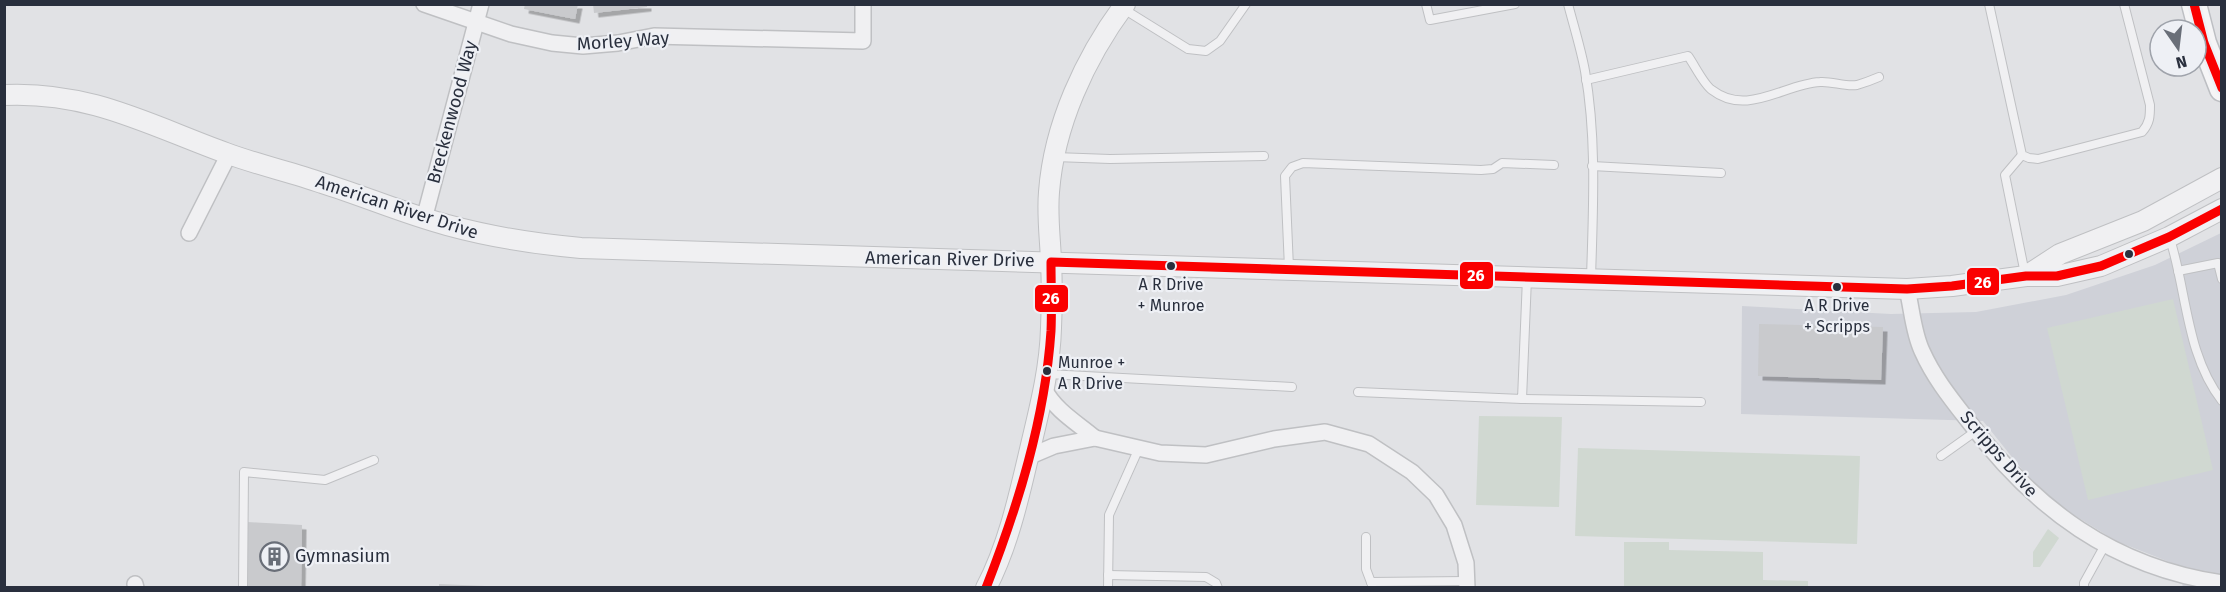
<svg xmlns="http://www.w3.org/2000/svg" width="2226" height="592" viewBox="0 0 2226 592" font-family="'Fira Sans',sans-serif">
	<defs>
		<filter id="shadow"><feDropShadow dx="4.5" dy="4.5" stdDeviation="0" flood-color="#0004"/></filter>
	</defs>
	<rect width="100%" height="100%" fill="#e1e2e5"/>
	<path fill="#cfd1d8" d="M2221,233V587H2183L2177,565L2116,541L2066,510L2028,477L1983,421L1741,414L1742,306L1891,314L1976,312L2066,295L2155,265Z"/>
	<g fill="#d0d8d1">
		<path d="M2173,299L2213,470L2088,500L2047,328Z"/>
		<path d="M1479,416L1562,417L1559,507L1476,505Z"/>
		<path d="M1578,448L1860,456L1857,544L1575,536Z"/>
		<path d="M2048,529L2059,538L2040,567H2033V552Z"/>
		<path d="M1624,542H1669V550L1763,552V580L1808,581V587H1624Z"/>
	</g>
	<g fill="#c9cacd" filter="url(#shadow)">
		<path d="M525,4H578L575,19L524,9Z"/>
		<path d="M593,4H647V7L594,13Z"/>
		<path d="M1759,324L1883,327L1881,380L1758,376Z"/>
		<path d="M247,522L302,525L301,588H247Z"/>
		<path d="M439,584L486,586V588H439Z"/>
	</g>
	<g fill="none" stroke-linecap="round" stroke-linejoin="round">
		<defs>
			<g id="service">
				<path d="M1426,4L1430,20L1515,4"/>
				<path d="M1568,4C1574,27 1581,49 1585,71C1597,139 1593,210 1591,278"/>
				<path d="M1989,4L2022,155L2029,158L2038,159L2142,132C2150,123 2150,116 2150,105L2124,4"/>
				<path d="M1122,8L1188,49L1206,51L1220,41L1246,4"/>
				<path d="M1586,80L1688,56C1694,64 1704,85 1712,90C1747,117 1784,84 1820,82C1832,81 1845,87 1857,85C1864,83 1872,80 1879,77"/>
				<path d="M2022,155L2005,175L2025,274"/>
				<path d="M1055,157L1110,159L1264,156"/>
				<path d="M1592,166L1721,173"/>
				<path d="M2170,239C2187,292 2186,355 2222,401"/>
				<path d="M1289,268L1285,176L1292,167L1303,163L1481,170L1493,169L1502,163L1554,165"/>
				<path d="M2178,271L2218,263L2222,279"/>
				<path d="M1048,374L1292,387"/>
				<path d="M1358,392L1522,399L1527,278"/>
				<path d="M1522,399L1701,402"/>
				<path d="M1941,456L1976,431"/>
				<path d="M1366,537V569L1372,585"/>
				<path d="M1108,575L1206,577L1216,583L1218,588"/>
				<path d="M1371,582L1466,581"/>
				<path d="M243,588L244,472L325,480L374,460"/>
				<path d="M1108,588L1109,515L1139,448"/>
				<path d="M2084,588V583L2105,545"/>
			</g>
			<g id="minor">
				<path d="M424,4L511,34L552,43L583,46L618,43L654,36L863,41V4"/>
				<path d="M424,219L481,4"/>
				<path d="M189,233L229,154"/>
				<path d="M1907,289C1912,309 1913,332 1922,351C1934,378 1952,400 1970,423C2035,509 2113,567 2222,583"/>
				<path d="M1044,389C1056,411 1076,422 1095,438"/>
				<path d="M1028,457L1054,446L1095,438L1160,453L1206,455L1274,439L1325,432L1369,444L1412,472L1436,495L1454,525L1466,563L1467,588"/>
				<path d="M135,584L136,588"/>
			</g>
			<g id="tertiary">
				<path d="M4,95C90,91 149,125 226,153C258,165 291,172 322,183C364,196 405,214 447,225C491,237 536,244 581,248L1907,289L1952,286L2026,276H2057L2101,266L2169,237L2222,209"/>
				<path d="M2026,276L2060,254L2143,221L2222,178"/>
				<path d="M986,588C1009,544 1020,492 1031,445C1040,407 1050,368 1051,328C1052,306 1052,283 1051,260C1050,237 1047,215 1049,192C1054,125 1085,58 1125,4"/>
			</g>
			<path id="primary" d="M2194,4L2204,43L2222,89"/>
		</defs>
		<use href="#service" stroke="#bfc0c3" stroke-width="10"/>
		<use href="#minor" stroke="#bfc0c3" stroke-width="18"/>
		<use href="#tertiary" stroke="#bfc0c3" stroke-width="22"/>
		<use href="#primary" stroke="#bdbfc3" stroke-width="27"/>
		<use href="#service" stroke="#f0f0f2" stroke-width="8"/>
		<use href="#minor" stroke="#f0f0f2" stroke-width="15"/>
		<use href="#tertiary" stroke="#f0f0f2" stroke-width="20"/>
		<use href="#primary" stroke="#f5f5f6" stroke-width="24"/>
		<defs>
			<g id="bus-1">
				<path d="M2194,4L2204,43L2222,88"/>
				<path d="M986,588C1018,506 1045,419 1051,331C1052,308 1051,285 1051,262L1907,289L1952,286L2026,276H2057L2101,266L2169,237L2222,209"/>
			</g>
		</defs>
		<use href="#bus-1" stroke="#eef0f5" stroke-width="14"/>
		<use href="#bus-1" stroke="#fa0000" stroke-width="9"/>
	</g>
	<defs>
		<symbol id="building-ring" viewBox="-11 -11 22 22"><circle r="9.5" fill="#eef0f5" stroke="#696e78" stroke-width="1.5"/><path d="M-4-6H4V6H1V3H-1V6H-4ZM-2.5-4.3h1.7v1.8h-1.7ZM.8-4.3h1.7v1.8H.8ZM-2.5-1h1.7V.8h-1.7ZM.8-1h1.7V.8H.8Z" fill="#696e78"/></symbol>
	</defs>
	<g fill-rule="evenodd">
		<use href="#building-ring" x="258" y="540" width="33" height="33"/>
	</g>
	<g fill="#292f3d" stroke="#eef0f5" stroke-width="2">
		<circle cx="2129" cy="254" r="5"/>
		<circle cx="1171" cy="266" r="5"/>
		<circle cx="1837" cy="287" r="5"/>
		<circle cx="1047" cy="371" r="5"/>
	</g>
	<g text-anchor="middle" stroke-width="4.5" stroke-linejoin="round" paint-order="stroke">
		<g font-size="16" fill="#292f3d" stroke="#eef0f5">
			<text x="1171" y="290">A R Drive<tspan x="1171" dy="21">+ Munroe</tspan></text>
			<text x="1837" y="311">A R Drive<tspan x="1837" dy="21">+ Scripps</tspan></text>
			<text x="1058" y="368" text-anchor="start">Munroe +<tspan x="1058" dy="21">A R Drive</tspan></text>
		</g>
		<g font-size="18" fill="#292f3d" stroke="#eef0f5">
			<text transform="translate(623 41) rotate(-4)" y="6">Morley Way</text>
			<text transform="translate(452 112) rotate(-75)" y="6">Breckenwood Way</text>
			<text transform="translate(397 207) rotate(18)" y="6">American River Drive</text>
			<text transform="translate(950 259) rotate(1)" y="6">American River Drive</text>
			<text transform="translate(1999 454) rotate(49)" y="6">Scripps Drive</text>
		</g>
		<g font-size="18" fill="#292f3d" stroke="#eef0f5" text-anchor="start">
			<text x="295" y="562">Gymnasium</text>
		</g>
	</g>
	<g stroke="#eef0f5" stroke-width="2">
		<rect x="1459" y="261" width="35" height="29" rx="6" fill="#fa0000"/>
		<rect x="1966" y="267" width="34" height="29" rx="6" fill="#fa0000"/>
		<rect x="1034" y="284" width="35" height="29" rx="6" fill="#fa0000"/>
	</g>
	<g font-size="16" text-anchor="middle" font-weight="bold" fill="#fff">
		<text x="1476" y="281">26</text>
		<text x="1983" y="288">26</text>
		<text x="1051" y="304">26</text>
	</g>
	<rect width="2226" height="592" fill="none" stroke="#292f3d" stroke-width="12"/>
	<g transform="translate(2178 48) rotate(166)"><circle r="28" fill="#eef0f5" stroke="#9fa3ab" stroke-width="1.5"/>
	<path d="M0-4.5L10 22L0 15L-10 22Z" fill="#696e78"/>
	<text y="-9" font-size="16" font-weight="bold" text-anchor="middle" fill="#292f3d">N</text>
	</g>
</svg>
